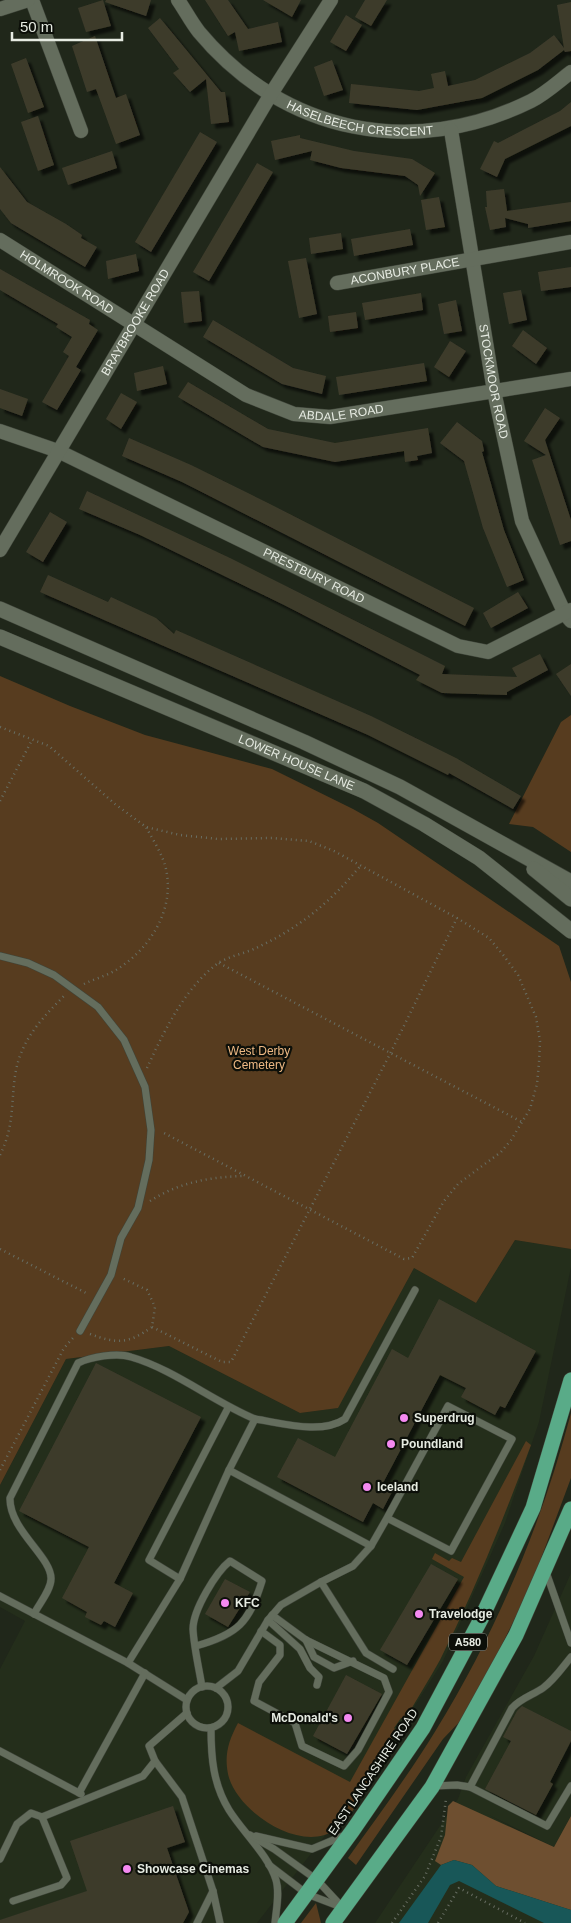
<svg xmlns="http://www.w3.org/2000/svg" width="571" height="1923" viewBox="0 0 571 1923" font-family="Helvetica,sans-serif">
	<defs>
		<filter id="shadow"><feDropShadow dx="4.5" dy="4.5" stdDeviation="1" flood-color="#0009"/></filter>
	</defs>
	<rect width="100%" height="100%" fill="#20271a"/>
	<g fill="#242e1b">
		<path d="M515,1240L571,1249V1267L539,1422L505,1523L443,1661L366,1783L257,1923H0V1669L25,1621L0,1607V1485L66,1359L169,1346L300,1413L337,1408L414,1268L476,1303Z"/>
		<path d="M571,1573V1816L554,1847L487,1814L571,1859V1923H375L458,1799L466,1777L534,1656Z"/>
	</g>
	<g fill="#573c1f">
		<path d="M0,676L70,706L145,735L272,769L353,809L378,823L559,946L571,982V1249L515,1240L476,1303L414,1268L338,1408L300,1413L169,1346L66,1359L0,1485Z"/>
		<path d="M571,715V852L533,827L509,824L561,722Z"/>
		<path d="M571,1413V1478L530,1588L468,1713L443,1739L356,1865L348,1858C378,1816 409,1774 436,1730C496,1633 542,1523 571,1413Z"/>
		<path d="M526,1441L531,1445C504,1518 475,1590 440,1660C429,1680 416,1700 405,1720L401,1718L394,1728L397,1731C390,1743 382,1754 375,1766C364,1787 355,1817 335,1830C300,1854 236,1811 228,1774C224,1754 229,1740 238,1723L350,1782L464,1577L432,1559L435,1553L449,1561L452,1558L461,1562Z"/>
		<path d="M316,1903L321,1923H301Z"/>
	</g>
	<path fill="#6e4f30" d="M453,1801L554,1847L571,1816V1910L496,1886L472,1865L454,1860L441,1865L435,1861L445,1835L448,1806Z"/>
	<path fill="#185758" d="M454,1860L472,1865L496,1886L571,1910V1923H544L459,1881L450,1885L428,1923H399L441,1865Z"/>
	<g fill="#3e3b2b" filter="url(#shadow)">
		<path d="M103,0L111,26L86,32L78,8Z"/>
		<path d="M106,0H151L146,16L105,2Z"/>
		<path d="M205,0H228L248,29L278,22L282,42L239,51L235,32L228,36Z"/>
		<path d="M263,0H301L292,17Z"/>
		<path d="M365,0H387L371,26L355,17Z"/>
		<path d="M571,2V51L565,52L564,50L538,70L482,98L417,110L349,103L351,84L419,91L434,88L431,74L445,71L448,86L475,80L530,53L554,35L564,48L557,5Z"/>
		<path d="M346,15L362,25L346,51L330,42Z"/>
		<path d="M160,18L221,92H225L229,122L211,124L206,79L190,92L173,73L179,69L148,28Z"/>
		<path d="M95,36L116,98L126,94L140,135L116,144L96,89L87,92L72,46Z"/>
		<path d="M26,58L44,107L28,113L11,64Z"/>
		<path d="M332,60L343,90L324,96L314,67Z"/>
		<path d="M571,102V126L505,159L497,177L480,169L494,141L498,143L523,130L560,111Z"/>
		<path d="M38,116L54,165L38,171L21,122Z"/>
		<path d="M200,132L217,142L151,252L135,242Z"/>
		<path d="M300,135V138L354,151L412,159L435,173L420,196L418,185L405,176L341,168L310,160L312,151L275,160L271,141Z"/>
		<path d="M112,151L117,168L68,185L62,168Z"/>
		<path d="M257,163L273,172L209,281L193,272Z"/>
		<path d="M0,167L27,202L66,224L82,235L81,238L97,247L85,267L11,223L0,209Z"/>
		<path d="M504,189L507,211L571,202V221L528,228V224L505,218L506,227L490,230L485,207H487L486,191Z"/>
		<path d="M439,197L445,227L426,230L421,200Z"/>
		<path d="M410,229L413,245L354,256L351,239Z"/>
		<path d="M341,233L343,249L311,254L309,238Z"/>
		<path d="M136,254L139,271L108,279L106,261Z"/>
		<path d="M306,258L317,314L299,318L288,261Z"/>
		<path d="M571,267V287L541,291L538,272Z"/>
		<path d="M0,269L90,320L89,324L98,330L76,367L81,370L57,410L42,402L69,356L63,352L72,337L56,327L58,324L0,290Z"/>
		<path d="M521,290L527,320L509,324L503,293Z"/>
		<path d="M199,291L202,321L184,323L181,292Z"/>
		<path d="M421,293L423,310L365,320L362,303Z"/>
		<path d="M456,300L462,331L444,334L438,304Z"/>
		<path d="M356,312L358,328L330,332L328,316Z"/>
		<path d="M213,320L293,368L326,376L322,394L282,384L203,337Z"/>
		<path d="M523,330L547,348L536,364L512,346Z"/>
		<path d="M450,341L466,351L449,377L434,367Z"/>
		<path d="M424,363L427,381L339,395L336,377Z"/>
		<path d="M163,366L167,384L137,391L134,373Z"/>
		<path d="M188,382L268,429L335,443L428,428L432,453L417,456L418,460L405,462L404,451L335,462L263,447L178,397Z"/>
		<path d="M0,389L28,399L22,416L0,408Z"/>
		<path d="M121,393L137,402L121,429L106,419Z"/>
		<path d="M545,408L560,418L545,440L571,520V541L560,545L532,460L546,455L524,441Z"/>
		<path d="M457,422L482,441L484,451L482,452L504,530L524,580L507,587L483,528L464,461L440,443Z"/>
		<path d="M129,438L191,465L268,503L474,608L465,626L182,482L122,456Z"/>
		<path d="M87,491L230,558L445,666L442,674L517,677L512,668L540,654L548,670L507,692V695L442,693L416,680L420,675L284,605L140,535L79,509Z"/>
		<path d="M50,512L67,522L43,562L26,552Z"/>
		<path d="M48,575L108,602L111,597L156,618L174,634L176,630L371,716L456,758L521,796L513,809L449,773L448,775L368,735L40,592Z"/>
		<path d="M518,592L528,608L491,628L483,613Z"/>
		<path d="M571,664V696L556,674Z"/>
		<path d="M439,1299L536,1351L505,1408L500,1406L495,1415L461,1397L466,1388L440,1375L383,1483L394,1488L383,1509L373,1503L363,1522L277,1477L298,1438L335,1457L392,1349L408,1358Z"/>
		<path d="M96,1363L201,1417L114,1583L133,1593L115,1627L104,1621L101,1625L85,1617L87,1612L62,1598L89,1547L19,1511Z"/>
		<path d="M431,1564L458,1579L407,1665L380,1650Z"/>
		<path d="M225,1579L250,1592L228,1627L205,1614Z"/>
		<path d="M346,1675L382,1694L347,1754L313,1736Z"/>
		<path d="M522,1706L571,1731V1741L550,1782L553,1784L536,1815L485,1789L511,1741L503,1737L517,1711Z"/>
		<path d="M173,1806L185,1842L167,1848L189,1912L183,1923H0V1920L87,1891L70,1841Z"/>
	</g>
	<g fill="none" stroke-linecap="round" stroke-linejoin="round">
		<defs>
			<g id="lane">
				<path d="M0,956L28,963L54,975L98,1007L124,1040L145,1087L151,1130L149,1160L138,1208L121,1238L111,1275L80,1331"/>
				<path d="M255,1419C282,1423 321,1435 345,1419L415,1290"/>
				<path d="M546,1572L571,1643"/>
				<path d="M180,1579L149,1560L228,1408"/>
				<path d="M321,1582L366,1653L393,1669"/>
				<path d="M0,1596L128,1663"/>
				<path d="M34,1614C39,1604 51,1590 51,1579C52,1557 9,1530 10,1498L78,1363C91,1357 117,1352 131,1357C173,1369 214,1402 255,1419L229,1470"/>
				<path d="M268,1620L300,1649L310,1668L319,1677L317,1685"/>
				<path d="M261,1631L280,1645V1655L259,1682L254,1701L295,1723L302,1746L344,1766L358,1750L389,1692L384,1678L306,1640L272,1615"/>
				<path d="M306,1640L314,1657L334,1668L353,1661"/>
				<path d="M196,1646C238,1634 249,1623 262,1581L230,1561C216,1572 193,1610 193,1629C194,1648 199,1668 202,1687"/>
				<circle cx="207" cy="1707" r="21"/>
				<path d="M216,1688L238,1671L268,1620L281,1605L321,1582L353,1566L371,1546L387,1518L448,1406L512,1439L451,1551L387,1518"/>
				<path d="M187,1700L128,1663L180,1579L229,1470L371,1546"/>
				<path d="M187,1713L149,1746L155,1761L182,1797L213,1891L220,1923"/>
				<path d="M211,1728C211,1757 213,1784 229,1810C242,1831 269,1856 276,1880C280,1893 276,1910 275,1923"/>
				<path d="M0,1751L81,1794"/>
				<path d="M434,1786L457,1785L470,1787L547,1826L571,1786"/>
				<path d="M470,1787L512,1708C521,1698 533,1695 543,1688C554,1680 562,1668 571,1657"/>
				<path d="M79,1793L145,1673"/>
				<path d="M250,1835L274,1849L317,1880L343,1908"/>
				<path d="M256,1836L312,1849L343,1836"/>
				<path d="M0,1859L17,1824L31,1813L42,1817L143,1776L155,1761"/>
				<path d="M269,1865L307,1894L341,1907"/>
				<path d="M13,1901L61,1885L67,1878L42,1817"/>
				<path d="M197,1923L213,1891"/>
			</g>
			<g id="street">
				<path d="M32,0L81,131"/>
				<path id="s1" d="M178,0C185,10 191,22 199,32C284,134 414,159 531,101C545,94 558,82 571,72"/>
				<path d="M0,9L28,0"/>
				<path id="s2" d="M451,130L494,391L522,521L565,614L571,621"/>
				<path id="s3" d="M0,240L246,395L294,414L330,417L571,379"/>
				<path id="s4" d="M337,283L571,242"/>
				<path id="s5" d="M0,431L58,451L458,646L488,652L571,610"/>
				<path id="s6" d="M0,550L271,94L331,0"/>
			</g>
			<g id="secondary">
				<path d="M0,609L304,742L400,787L571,882"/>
				<path id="s7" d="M0,637L364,791L424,824L479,858L571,931"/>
				<path d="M534,869L571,899"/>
			</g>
			<g id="highway">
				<path d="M285,1923L353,1830L423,1728L481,1619L533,1508L571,1380"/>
				<path d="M333,1923L432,1787L516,1635L571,1509"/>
			</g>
		</defs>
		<use href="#lane" stroke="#3f453a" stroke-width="8"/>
		<use href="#street" stroke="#3f453a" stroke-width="15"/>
		<use href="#secondary" stroke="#3f453a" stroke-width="16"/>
		<use href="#highway" stroke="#3f453a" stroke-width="16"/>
		<g stroke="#686e63" stroke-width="2.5" stroke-dasharray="1 4" stroke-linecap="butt">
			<path d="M0,727L49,746L115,804L146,827L180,835L218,839L272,838L309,841L334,851L457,918L489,938L504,956L518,975L536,1017L540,1041L539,1063L537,1084L530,1109L511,1140L501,1152L458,1184L444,1201L412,1258L404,1259L162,1132"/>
			<path d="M0,801L32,740"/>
			<path d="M219,963L522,1122"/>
			<path d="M84,984C94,979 106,976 116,970C150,949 175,910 166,869C163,855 153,840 146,827"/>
			<path d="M147,1068C164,1031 185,988 217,964C228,956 244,954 256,948C298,929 332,901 361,865"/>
			<path d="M0,1155C14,1127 11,1105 15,1076C20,1041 41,1019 65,995"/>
			<path d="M150,1201C180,1182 210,1177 244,1176"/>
			<path d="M0,1249L88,1294"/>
			<path d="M152,1327L222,1362H231L391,1052L457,918"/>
			<path d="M90,1334C117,1344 128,1344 152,1327L155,1307L147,1290L122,1278"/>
			<path d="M0,1470L64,1348L73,1338"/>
			<path d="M392,1923L425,1876L441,1837L446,1799"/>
			<path d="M438,1923L459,1888L525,1923"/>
		</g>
		<use href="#lane" stroke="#646d5d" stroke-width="7"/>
		<use href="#street" stroke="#646d5d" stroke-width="14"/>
		<use href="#secondary" stroke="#646d5d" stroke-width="15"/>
		<use href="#highway" stroke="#59ab88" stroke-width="15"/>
	</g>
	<g fill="#f489f0" stroke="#0c0f09" stroke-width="2">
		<circle cx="404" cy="1418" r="5"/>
		<circle cx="391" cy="1444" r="5"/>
		<circle cx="367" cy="1487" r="5"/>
		<circle cx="225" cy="1603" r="5"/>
		<circle cx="419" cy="1614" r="5"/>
		<circle cx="348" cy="1718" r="5"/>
		<circle cx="127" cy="1869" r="5"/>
	</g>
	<g text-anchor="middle" stroke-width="4.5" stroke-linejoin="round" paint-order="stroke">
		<rect fill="#0c0f09" stroke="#a5a9a1" stroke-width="1" x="449" y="1633.5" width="38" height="17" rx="4"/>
		<g font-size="11" font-weight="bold" fill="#e6ebe2">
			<text x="468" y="1646">A580</text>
		</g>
		<g font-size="12" fill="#e6ebe2" stroke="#0c0f09">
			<text dy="4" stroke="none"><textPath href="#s1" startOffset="228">HASELBEECH CRESCENT</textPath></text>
			<text dy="4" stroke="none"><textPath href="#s4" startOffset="69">ACONBURY PLACE</textPath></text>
			<text dy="4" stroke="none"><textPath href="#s3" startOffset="79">HOLMROOK ROAD</textPath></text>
			<text dy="4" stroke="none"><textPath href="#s6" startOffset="265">BRAYBROOKE ROAD</textPath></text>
			<text dy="4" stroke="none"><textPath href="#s2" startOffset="255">STOCKMOOR ROAD</textPath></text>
			<text dy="4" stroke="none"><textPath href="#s3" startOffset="390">ABDALE ROAD</textPath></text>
			<text dy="4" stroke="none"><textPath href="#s5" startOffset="346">PRESTBURY ROAD</textPath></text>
			<text dy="4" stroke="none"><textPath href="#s7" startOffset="322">LOWER HOUSE LANE</textPath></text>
			<text transform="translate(373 1772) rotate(-56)" y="4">EAST LANCASHIRE ROAD</text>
		</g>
		<g font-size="12" fill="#edb883" stroke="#0c0f09">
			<text x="259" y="1055">West Derby<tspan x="259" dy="14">Cemetery</tspan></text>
		</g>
		<g font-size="12" font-weight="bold" fill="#e6ebe2" stroke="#0c0f09" text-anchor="start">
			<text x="414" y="1422">Superdrug</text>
			<text x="401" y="1448">Poundland</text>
			<text x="377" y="1491">Iceland</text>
			<text x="235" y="1607">KFC</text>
			<text x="429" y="1618">Travelodge</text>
			<text x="338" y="1722" text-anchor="end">McDonald's</text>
			<text x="137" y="1873">Showcase Cinemas</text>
		</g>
	</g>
	<path d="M12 32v8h110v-8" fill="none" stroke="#e6ebe2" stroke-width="2.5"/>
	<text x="20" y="32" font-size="15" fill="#e6ebe2" stroke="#0c0f09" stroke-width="4" paint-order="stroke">50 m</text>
</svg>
